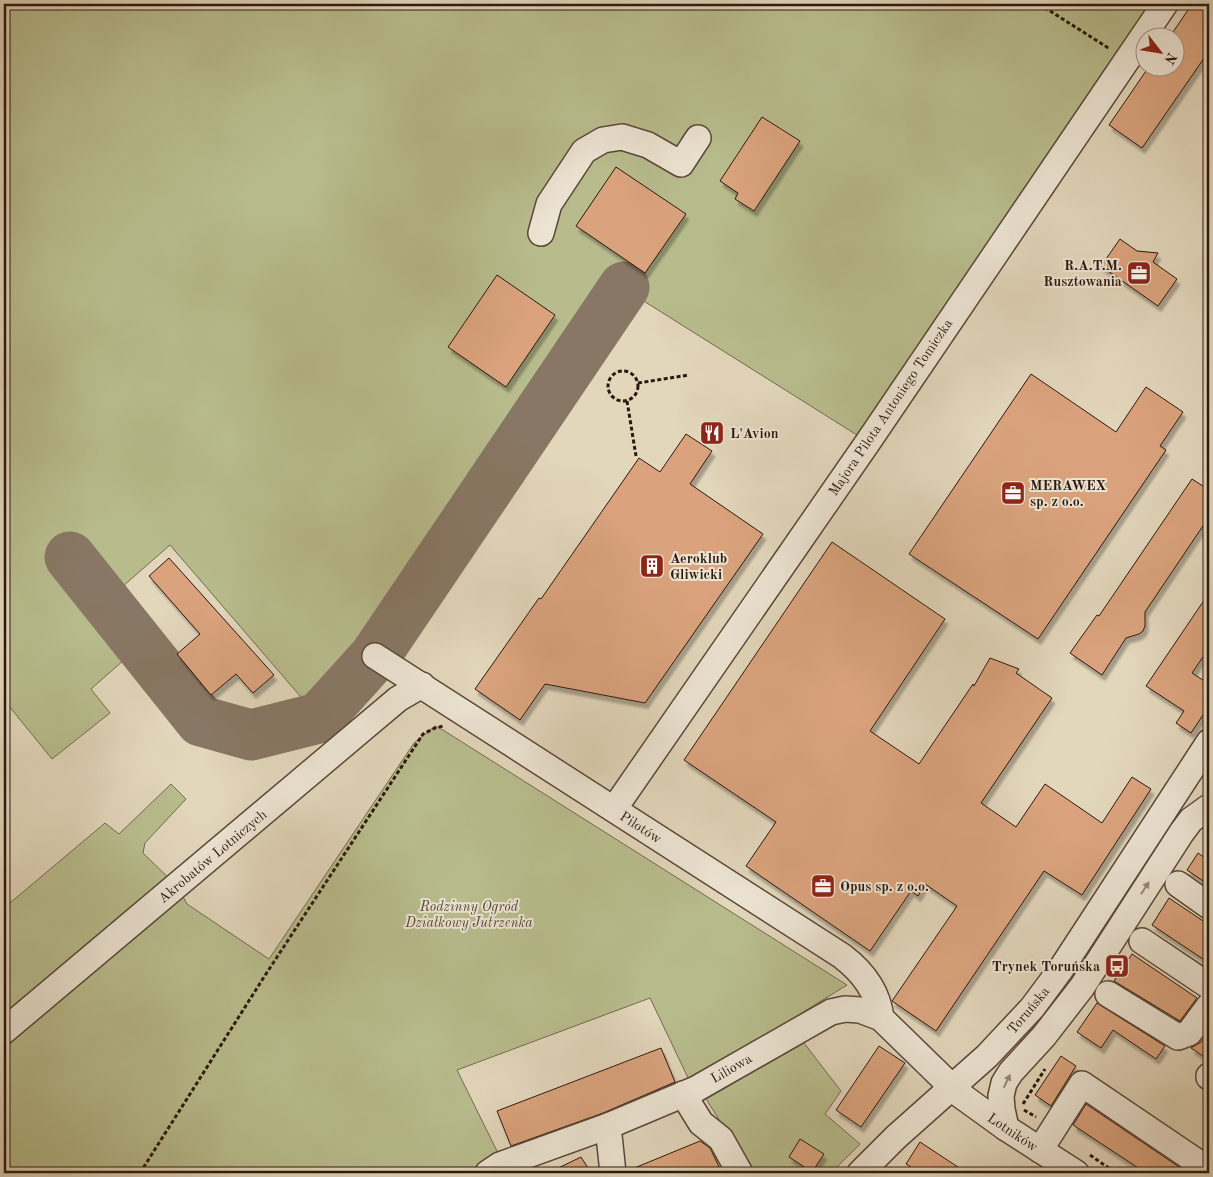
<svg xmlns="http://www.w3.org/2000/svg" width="1213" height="1177" viewBox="0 0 1213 1177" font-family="'Old Standard TT',serif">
	<defs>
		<filter id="shadow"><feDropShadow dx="3" dy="5.5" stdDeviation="1" flood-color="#0004"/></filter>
	</defs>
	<rect width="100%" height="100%" fill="#e2d6bb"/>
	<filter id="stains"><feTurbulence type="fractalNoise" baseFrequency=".004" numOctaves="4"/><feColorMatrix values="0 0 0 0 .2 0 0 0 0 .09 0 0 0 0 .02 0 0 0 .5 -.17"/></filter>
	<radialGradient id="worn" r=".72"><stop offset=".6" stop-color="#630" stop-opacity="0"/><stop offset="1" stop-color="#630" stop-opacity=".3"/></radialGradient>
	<g fill="#b8bc8d" stroke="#736a4e">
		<path d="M4,4H1165L868,442L623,288L375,656L319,718L170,545L106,601L141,645L91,689L110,713L52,759L4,700Z"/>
		<path d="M435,726L443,730L847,985L690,1082L650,998L457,1070L499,1155L469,1173H4V908L105,823L119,834L171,784L186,799L145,843L143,853L177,886L187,904L269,959L414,743Z"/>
		<path d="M804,1043L841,1091L825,1114L860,1144L831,1173H753L706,1099Z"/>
	</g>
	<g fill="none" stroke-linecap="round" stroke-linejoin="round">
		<path stroke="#887764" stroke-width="51" d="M70,557L201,721L251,735L319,718L375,656L624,287"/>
	</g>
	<g fill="#daa37d" stroke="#2e180e" filter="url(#shadow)">
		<path d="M1192,4H1209V51L1142,148L1109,125L1148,68H1176V38H1169Z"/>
		<path d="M762,117L800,141L754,211L735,199L738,193L720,181Z"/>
		<path d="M616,167L686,214L645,273L576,226Z"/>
		<path d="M1120,239L1137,251L1158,253L1153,262L1177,279L1158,306L1101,266Z"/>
		<path d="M497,275L555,315L506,387L448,347Z"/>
		<path d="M1031,374L1116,432L1146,387L1183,412L1160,446L1166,450L1038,639L909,554Z"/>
		<path d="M686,434L712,451L690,484L763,534L645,703L545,684L520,720L475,689L539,598L541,599L639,458L660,472Z"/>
		<path d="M1192,479L1209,490V517L1145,612V626L1143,631L1139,634L1126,638L1102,675L1070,653L1097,615L1099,616Z"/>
		<path d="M832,542L945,619L870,731L919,764L973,684L974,686L990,658L1019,669L1016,673L1052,698L981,803L1016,827L1045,784L1102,823L1132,777L1151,789L1082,895L1044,871L936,1031L892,1001L957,906L925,884L918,896L911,891L870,951L746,866L776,822L684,760Z"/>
		<path d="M169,558L274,675L253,693L236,674L211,695L177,654L200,634L149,576Z"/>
		<path d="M1209,593V648L1192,673L1209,684V706L1191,733L1176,723L1184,711L1146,686Z"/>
		<path d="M1198,853L1209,861V885L1187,870Z"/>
		<path d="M1169,898L1209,925V963L1152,925Z"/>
		<path d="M1132,954L1197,998L1180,1021L1114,981Z"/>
		<path d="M1097,1003L1165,1046L1156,1059L1113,1030L1101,1048L1077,1032Z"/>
		<path d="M1209,1030V1060L1191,1048L1201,1042Z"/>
		<path d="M879,1046L905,1063L861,1127L836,1110Z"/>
		<path d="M661,1048L675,1082L603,1113L511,1146L497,1111Z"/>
		<path d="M1061,1056L1076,1066L1051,1106L1035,1095Z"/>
		<path d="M1086,1104L1188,1173H1146L1073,1125Z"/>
		<path d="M800,1139L824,1154L812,1172L789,1157Z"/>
		<path d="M700,1141L710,1148L722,1173H627V1171Z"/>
		<path d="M920,1142L967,1173H920L906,1164Z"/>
		<path d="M581,1157L591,1173H548Z"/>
	</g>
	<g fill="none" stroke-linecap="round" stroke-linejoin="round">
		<defs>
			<g id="minor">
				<path d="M541,233L549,204L584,151L603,140L622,137L648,145L681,164L698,138"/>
				<path d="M375,656L842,956C863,972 878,991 881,1018"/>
				<path d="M614,809L868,442L1165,4"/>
				<path d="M1178,884L1209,906"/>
				<path d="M1142,941L1209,986"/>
				<path d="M1108,994L1178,1037L1189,1033L1209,1006"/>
				<path d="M4,1031L398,699L422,685"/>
				<path d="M1209,1076V1077"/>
				<path d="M683,1094L701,1123L721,1139L740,1173"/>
				<path d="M608,1126L613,1173"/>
				<path d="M1006,1128L1002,1109L1001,1096L1004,1083L1011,1072L1044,1036L1082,987L1182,832L1191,820L1209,807"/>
				<path d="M1040,1150L1082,1084L1209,1170"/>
				<path d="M488,1173L500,1165L608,1126L696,1089L831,1012L845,1009L860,1010L881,1018L959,1094L1006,1128L1076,1173"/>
				<path d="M860,1173L896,1137L987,1056L1032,1008L1061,969L1209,742"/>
			</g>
		</defs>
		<use href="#minor" stroke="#5b4839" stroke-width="28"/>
		<g stroke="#2e180e" stroke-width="3" stroke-dasharray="4 2.5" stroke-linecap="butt">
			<path d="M1039,4L1110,49"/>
			<circle cx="623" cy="386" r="15"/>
			<path d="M638,383L689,375"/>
			<path d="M627,401L636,456"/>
			<path d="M1023,1104L1045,1069"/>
			<path d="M1024,1110L1036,1117"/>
			<path d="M1090,1155L1116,1173"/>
			<path d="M140,1173L264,977L423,734L435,728L443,726"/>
		</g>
		<use href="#minor" stroke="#ece4d3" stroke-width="25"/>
	</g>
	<defs><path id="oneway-solid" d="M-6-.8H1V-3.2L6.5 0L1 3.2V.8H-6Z" transform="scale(1.25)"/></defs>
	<g fill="#96887a">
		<use href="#oneway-solid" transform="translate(1145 888) rotate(-57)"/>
		<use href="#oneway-solid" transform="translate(1007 1081) rotate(-64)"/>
	</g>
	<defs>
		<symbol id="office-square" viewBox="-11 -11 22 22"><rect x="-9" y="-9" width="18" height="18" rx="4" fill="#8f2418" stroke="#ece4d3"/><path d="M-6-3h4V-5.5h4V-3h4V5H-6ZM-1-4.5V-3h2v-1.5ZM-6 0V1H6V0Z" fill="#fff"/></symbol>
		<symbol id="restaurant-square" viewBox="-11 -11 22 22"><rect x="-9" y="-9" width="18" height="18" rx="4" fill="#8f2418" stroke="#ece4d3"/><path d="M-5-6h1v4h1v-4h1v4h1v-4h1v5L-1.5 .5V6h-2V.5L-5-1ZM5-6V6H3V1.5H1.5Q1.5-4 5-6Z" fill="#fff"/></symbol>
		<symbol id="building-square" viewBox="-11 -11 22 22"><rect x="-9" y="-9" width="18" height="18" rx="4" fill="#8f2418" stroke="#ece4d3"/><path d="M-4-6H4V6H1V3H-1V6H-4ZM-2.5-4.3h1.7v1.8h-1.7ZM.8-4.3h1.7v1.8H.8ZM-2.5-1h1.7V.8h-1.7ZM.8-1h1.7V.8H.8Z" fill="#fff"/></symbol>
		<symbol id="bus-square" viewBox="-11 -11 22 22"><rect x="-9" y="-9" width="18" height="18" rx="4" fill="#8f2418" stroke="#ece4d3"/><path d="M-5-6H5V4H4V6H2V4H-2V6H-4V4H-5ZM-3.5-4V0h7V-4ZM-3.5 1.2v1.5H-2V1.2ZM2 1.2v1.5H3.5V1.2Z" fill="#fff"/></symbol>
	</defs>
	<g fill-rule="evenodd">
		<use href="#office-square" x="1125" y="259" width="28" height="28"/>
		<use href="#restaurant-square" x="698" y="419" width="28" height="28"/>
		<use href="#office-square" x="999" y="479" width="28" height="28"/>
		<use href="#building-square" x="638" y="552" width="28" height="28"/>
		<use href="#office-square" x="809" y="872" width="28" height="28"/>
		<use href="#bus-square" x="1103" y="952" width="28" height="28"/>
	</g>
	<g text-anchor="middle" stroke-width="4" stroke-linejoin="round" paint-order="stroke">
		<g font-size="14" font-weight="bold" fill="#2e180e" stroke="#ece4d3" text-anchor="start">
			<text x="1122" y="270" text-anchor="end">R.A.T.M.<tspan x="1122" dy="16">Rusztowania</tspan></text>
			<text x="730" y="438">L'Avion</text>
			<text x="1030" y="490">MERAWEX<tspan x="1030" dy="16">sp. z o.o.</tspan></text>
			<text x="670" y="563">Aeroklub<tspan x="670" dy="16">Gliwicki</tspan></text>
			<text x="840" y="891">Opus sp. z o.o.</text>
			<text x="1100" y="971" text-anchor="end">Trynek Toruńska</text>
		</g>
		<g font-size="14" fill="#2e180e" stroke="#ece4d3">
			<text transform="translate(890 407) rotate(-56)" y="5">Majora Pilota Antoniego Tomiczka</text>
			<text transform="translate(641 827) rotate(33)" y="5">Pilotów</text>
			<text transform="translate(212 856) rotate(-40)" y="5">Akrobatów Lotniczych</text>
			<text transform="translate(1028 1010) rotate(-50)" y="5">Toruńska</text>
			<text transform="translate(731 1068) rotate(-30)" y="5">Liliowa</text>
			<text transform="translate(1013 1132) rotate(34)" y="5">Lotników</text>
		</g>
		<g font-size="14" font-style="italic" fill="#574934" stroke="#ece4d3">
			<text x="469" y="911">Rodzinny Ogród<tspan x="469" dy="16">Działkowy Jutrzenka</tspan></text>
		</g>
	</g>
	<rect width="1213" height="1177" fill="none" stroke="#e2d6bb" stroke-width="20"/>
	<rect x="5" y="5" width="1203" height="1167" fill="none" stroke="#2e180e" stroke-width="2.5"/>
	<rect x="10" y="10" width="1193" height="1157" fill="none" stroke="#2e180e"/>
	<g transform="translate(1160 52) rotate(121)"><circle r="24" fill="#ece4d3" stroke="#a09284"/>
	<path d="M0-4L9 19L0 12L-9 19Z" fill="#8f2418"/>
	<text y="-8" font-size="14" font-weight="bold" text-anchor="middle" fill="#2e180e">N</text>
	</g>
	<rect width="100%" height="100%" filter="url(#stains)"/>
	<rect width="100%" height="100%" fill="url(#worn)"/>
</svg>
